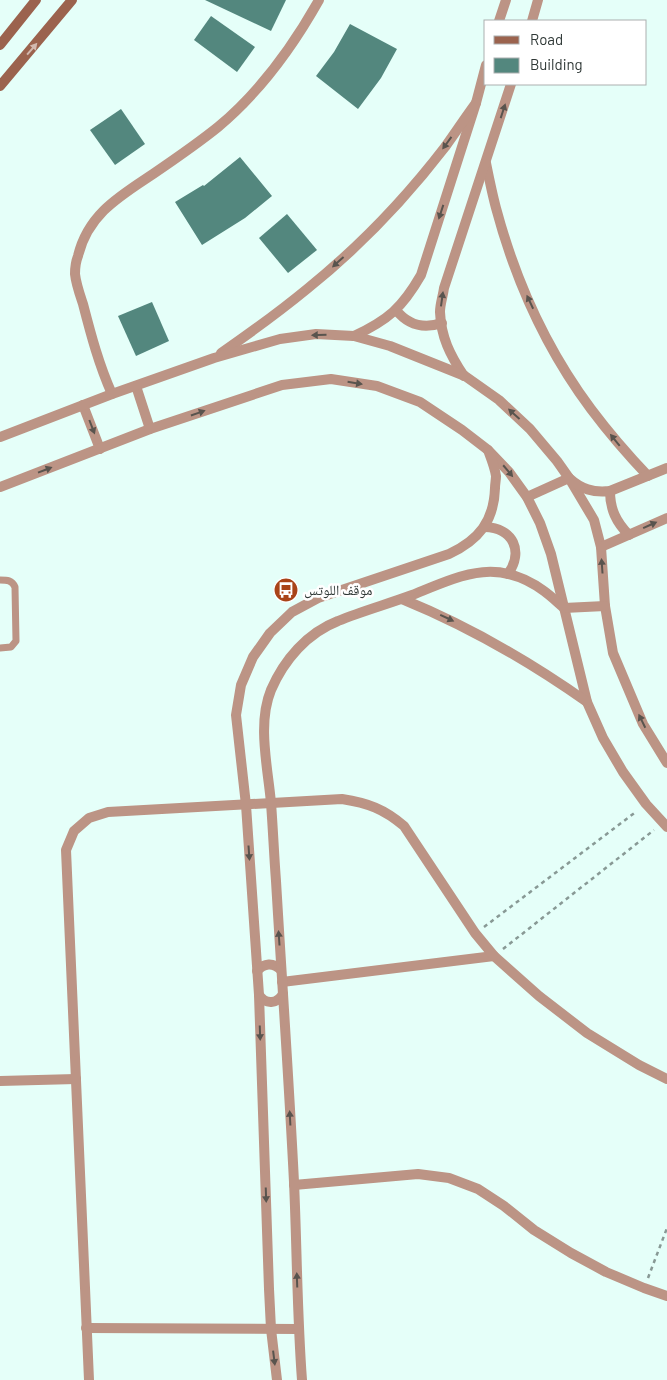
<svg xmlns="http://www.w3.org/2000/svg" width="667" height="1380" viewBox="0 0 667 1380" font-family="Barlow,'Noto Naskh Arabic',sans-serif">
	<rect width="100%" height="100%" fill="#e5fff9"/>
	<g fill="#53877e">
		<path d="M205,0H286L271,31Z"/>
		<path d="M211,16L255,47L237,72L194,40Z"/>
		<path d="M350,24L397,49L381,78L358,109L316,76L334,52Z"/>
		<path d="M121,109L145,144L115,165L90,130Z"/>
		<path d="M240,157L272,196L245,218L202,245L175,202L203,185L204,186Z"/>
		<path d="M287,214L317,250L288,273L259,238Z"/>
		<path d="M152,302L169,341L136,356L118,316Z"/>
	</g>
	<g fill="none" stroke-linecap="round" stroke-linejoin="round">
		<g stroke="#889995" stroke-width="2.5" stroke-dasharray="4 4" stroke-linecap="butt">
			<path d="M484,927L637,811"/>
			<path d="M503,949L654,830"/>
			<path d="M648,1278L667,1228"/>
		</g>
		<path stroke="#bc9485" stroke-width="7" d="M0,580C7,580 12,580 15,587L16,641L11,647L0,648"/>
		<g stroke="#bc9485" stroke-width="10">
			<path d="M499,21L506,0"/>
			<path d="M532,21L538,0"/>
			<path d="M486,163C489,178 492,193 496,208C515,279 547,350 591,409C609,433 628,455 648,476"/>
			<path d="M396,310C408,325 424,329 442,323"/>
			<path d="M354,336C388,320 402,308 421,275L476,103L486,65"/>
			<path d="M221,353C250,333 279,312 307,289C358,248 405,199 445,147C455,133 465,118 476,103"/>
			<path d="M464,376C450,355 441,337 440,312C440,304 443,296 444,288L511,84"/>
			<path d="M136,386L150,429"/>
			<path d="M112,394C99,365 91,335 83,304C80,295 76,284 75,274C75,269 76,261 78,256C88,214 120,196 153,174C175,159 197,144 218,127C260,92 292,48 319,0"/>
			<path d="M83,405L100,449"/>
			<path d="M0,437L112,394L214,358L280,339L316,334L354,336L390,346L465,376L499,400L530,429L557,461L569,478L594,520L601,547L605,606L613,653L643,724L667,763"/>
			<path d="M0,487L150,429L282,385L331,379L377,386L420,402L462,430L488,450L509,472L527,497L540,523L551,554L587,702L603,738L623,772L646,804L667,827"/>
			<path d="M610,491C610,509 616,522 629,535"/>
			<path d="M527,497L569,478C581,489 593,493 610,491L667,468"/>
			<path d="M485,527C513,528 524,551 508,574"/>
			<path d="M601,547L667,518"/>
			<path d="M402,599C468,626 529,661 587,702"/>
			<path d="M257,971C264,963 273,962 281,970"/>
			<path d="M282,982L494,956"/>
			<path d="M259,995C266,1005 277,1004 283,994"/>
			<path d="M0,1081L76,1079"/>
			<path d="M294,1185L418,1174L449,1178L478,1189L504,1206L534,1230L571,1253L606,1272L644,1288L667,1296"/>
			<path d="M86,1328L298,1329"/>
			<path d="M89,1380L66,850L74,831L89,818L108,812L342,799C368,803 384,809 404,826L475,933L494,956L539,996L587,1033L639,1065L667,1079"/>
			<path d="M277,1380L271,1329L269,1289L259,995L246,805L236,715L241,685L253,657L270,633L292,612L318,598L449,554C479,540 494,521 495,488C495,484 496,480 496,476C495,468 491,458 488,450"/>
			<path d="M302,1380C297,1314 297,1248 294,1182C289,1082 282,982 276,881C274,855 273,829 271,803C268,768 257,724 271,690C284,660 307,633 338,621C362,611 388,604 412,595C459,576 497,556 544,591C551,596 557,602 564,608L605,606"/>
		</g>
		<g stroke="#9b634e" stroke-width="10">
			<path d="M0,45L36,0"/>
			<path d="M0,86L72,0"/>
		</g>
	</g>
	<defs><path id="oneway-solid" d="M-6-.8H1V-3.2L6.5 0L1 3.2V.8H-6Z" transform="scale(1.25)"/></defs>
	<use fill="#d2b9af" href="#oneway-solid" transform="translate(32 49) rotate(-49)"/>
	<g fill="#59544e">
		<use href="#oneway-solid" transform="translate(503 111) rotate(-72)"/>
		<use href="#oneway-solid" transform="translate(447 143) rotate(126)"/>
		<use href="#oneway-solid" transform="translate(441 212) rotate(108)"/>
		<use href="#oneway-solid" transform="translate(338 262) rotate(138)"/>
		<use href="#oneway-solid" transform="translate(442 299) rotate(-82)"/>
		<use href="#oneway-solid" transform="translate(530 302) rotate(-115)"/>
		<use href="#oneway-solid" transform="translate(319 335) rotate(179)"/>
		<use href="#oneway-solid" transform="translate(355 383) rotate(9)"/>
		<use href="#oneway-solid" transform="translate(198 413) rotate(-19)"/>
		<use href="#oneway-solid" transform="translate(514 414) rotate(-138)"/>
		<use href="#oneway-solid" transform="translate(92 427) rotate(69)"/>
		<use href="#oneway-solid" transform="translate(615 440) rotate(-129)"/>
		<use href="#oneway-solid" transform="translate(45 470) rotate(-21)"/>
		<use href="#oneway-solid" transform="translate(508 471) rotate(50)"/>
		<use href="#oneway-solid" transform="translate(650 525) rotate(-24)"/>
		<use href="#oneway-solid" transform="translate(602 566) rotate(-94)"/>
		<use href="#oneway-solid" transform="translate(447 618) rotate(25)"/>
		<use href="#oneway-solid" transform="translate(642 721) rotate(-116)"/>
		<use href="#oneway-solid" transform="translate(249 853) rotate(86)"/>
		<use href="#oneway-solid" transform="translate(279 938) rotate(-94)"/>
		<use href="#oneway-solid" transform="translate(260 1033) rotate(88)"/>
		<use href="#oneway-solid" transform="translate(290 1118) rotate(-93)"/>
		<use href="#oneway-solid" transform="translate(266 1195) rotate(88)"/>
		<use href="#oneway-solid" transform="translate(297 1280) rotate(-92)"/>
		<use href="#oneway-solid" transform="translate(274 1358) rotate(83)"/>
	</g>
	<defs>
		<symbol id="bus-disc" viewBox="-11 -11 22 22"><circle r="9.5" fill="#a94418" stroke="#fff"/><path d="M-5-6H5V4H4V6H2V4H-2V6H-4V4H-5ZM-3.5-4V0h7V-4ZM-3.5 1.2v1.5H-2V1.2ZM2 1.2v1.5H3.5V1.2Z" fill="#fff"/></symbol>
	</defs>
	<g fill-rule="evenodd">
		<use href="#bus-disc" x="272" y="576" width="28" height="28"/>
	</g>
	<g text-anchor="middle" stroke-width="5" stroke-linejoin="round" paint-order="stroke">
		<g font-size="14" fill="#2f3836" stroke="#fff" text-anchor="start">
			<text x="304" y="595">موقف اللوتس</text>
		</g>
	</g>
	<rect x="484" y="20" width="162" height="65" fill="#ffffff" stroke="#acafaf"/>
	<rect x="494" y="36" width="25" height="8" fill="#9b634e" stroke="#acafaf"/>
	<text x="530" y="45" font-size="15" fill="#2f3836">Road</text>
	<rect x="494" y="58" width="25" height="15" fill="#53877e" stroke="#acafaf"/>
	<text x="530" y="70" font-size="15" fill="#2f3836">Building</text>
</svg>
